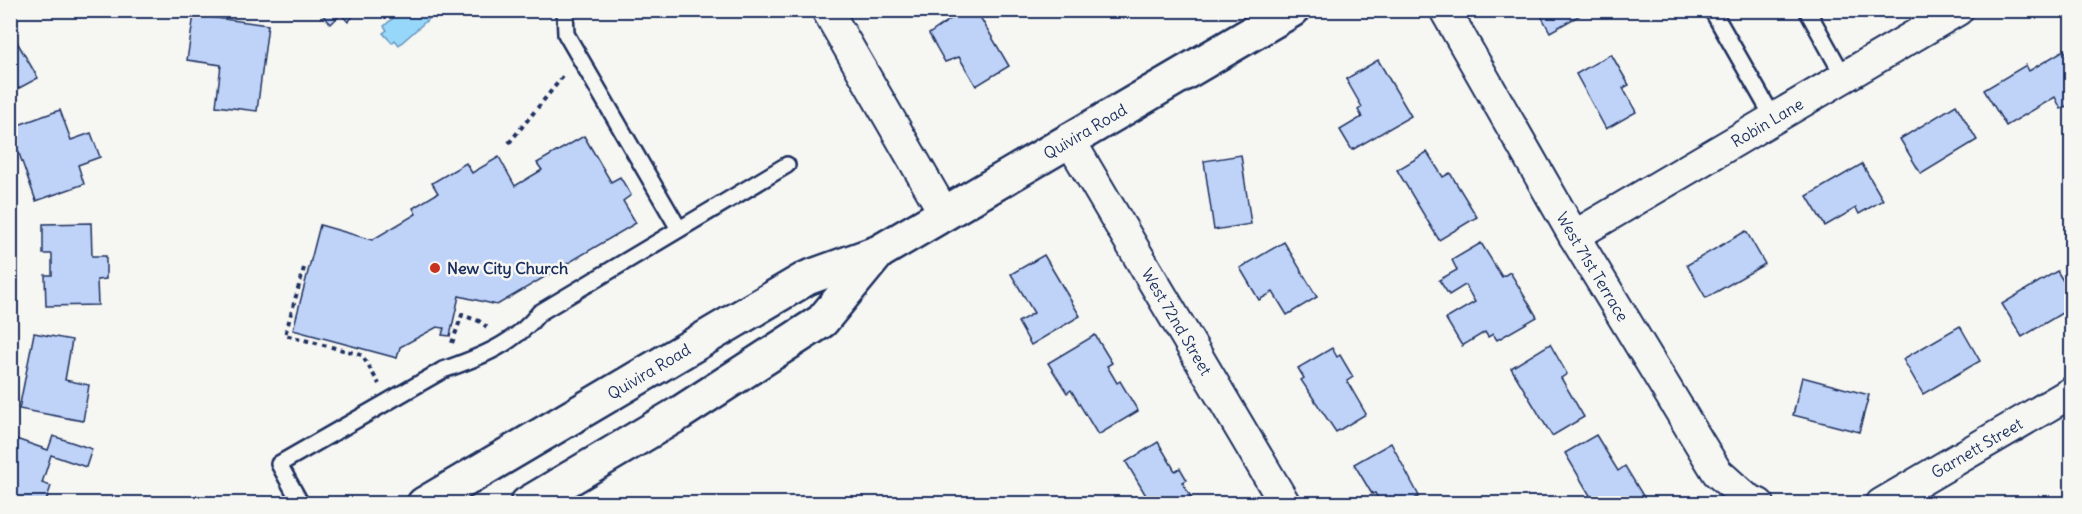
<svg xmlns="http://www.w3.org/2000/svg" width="2082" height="514" viewBox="0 0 2082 514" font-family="Delius,sans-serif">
	<rect width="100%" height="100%" fill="#f6f6f2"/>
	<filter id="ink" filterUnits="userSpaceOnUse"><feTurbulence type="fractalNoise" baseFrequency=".0167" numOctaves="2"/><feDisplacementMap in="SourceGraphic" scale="12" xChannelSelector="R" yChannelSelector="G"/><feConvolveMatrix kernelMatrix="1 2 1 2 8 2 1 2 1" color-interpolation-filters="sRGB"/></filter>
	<g filter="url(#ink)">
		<path fill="#97d7f9" stroke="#6594bb" stroke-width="1.5" d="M401,11H429L433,15L399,45L395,40L392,43L383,33L387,30L384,26Z"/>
		<g fill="#bfd3f8" stroke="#1b2f5e" stroke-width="1.5">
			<path d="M318,10H359L348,22L341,14L331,24Z"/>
			<path d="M964,10H976L1009,66L976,86L959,57L945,62L929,34Z"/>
			<path d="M1538,10H1580L1582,14L1550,32Z"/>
			<path d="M194,15L268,25L257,111L216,106L221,65L187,60Z"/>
			<path d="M10,30L38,78L10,93Z"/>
			<path d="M2064,50L2072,64V103L2061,109L2055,97L2006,126L1984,90L2026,65L2029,71Z"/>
			<path d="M1611,54L1629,85L1623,88L1636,112L1606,129L1576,74Z"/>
			<path d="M1378,60L1411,116L1352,150L1340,130L1362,117L1358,110L1362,107L1346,79Z"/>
			<path d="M1956,105L1977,140L1921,174L1900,139Z"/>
			<path d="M60,110L71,140L91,133L100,157L78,165L84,184L36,201L10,128Z"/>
			<path d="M584,136L611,182L620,177L631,195L623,201L636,223L497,305L459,296L450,336L442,335L444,328L437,327L400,347L397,358L293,330L320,225L372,240L416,214L413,208L438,193L432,183L466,163L472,173L499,157L515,186L542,170L537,163Z"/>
			<path d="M1427,152L1443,177L1450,173L1477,217L1439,240L1397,170Z"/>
			<path d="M1241,155L1251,224L1214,230L1204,161Z"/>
			<path d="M1862,164L1883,200L1859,214L1856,208L1825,226L1807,196Z"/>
			<path d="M91,223L92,256H106V279L97,280L98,305L46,306L45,275H52V254H43V224Z"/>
			<path d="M1746,231L1765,264L1706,298L1687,265Z"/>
			<path d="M1284,242L1317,297L1287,315L1273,292L1259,300L1240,268Z"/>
			<path d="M1481,243L1502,277L1510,272L1537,317L1497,340L1493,334L1488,337L1485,332L1462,346L1446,319L1475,302L1465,285L1449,295L1439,280L1457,270L1452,260Z"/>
			<path d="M1044,255L1080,316L1031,345L1018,322L1034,313L1011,274Z"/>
			<path d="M2057,271L2072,295V307L2022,337L2002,304Z"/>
			<path d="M1960,326L1980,361L1923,394L1903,359Z"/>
			<path d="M34,333L72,340L65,380L89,385L83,421L19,409Z"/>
			<path d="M1095,335L1112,363L1107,366L1117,383L1120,381L1138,411L1098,435L1071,390L1067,393L1048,363Z"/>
			<path d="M1550,344L1567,374L1561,378L1584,417L1552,436L1511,368Z"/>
			<path d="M1332,348L1337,357L1340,355L1353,377L1347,381L1366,414L1336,432L1301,380L1304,378L1298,368Z"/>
			<path d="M1802,377L1869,395L1859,432L1793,415Z"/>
			<path d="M1596,435L1618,471L1625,466L1648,504H1595L1565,453Z"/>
			<path d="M53,436L92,449L86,467L51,455L42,483L51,486L45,504H10V455L16,439L48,450Z"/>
			<path d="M1158,442L1175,471L1180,468L1187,480L1182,482L1194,502L1192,504H1151L1126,462Z"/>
			<path d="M1391,443L1419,496L1407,504H1381L1375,493L1372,494L1354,464Z"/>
		</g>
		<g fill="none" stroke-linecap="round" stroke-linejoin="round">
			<defs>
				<g id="lane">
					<path d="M565,10L566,34L679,229"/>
					<path d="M1712,10L1774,119"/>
					<path d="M1807,10L1844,77"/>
					<path d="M301,504L279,464L443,370C478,358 515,344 539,313L787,165"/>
				</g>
				<g id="street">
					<path d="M827,10L944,213"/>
					<path id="s1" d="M1445,10L1574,236L1717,472L1746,498L1759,504"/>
					<path id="s2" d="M1069,139L1285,504"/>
					<path id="s3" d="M1574,236L1958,10"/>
					<path id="s4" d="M1881,504L2072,392"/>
				</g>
				<g id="primary">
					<path id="s5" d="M424,504L807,278L879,252L1292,10"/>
					<path d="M527,504L680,413L822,321L878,253"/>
				</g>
			</defs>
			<use href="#lane" stroke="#1b2f5e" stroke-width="20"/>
			<use href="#street" stroke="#1b2f5e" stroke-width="34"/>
			<use href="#primary" stroke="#1b2f5e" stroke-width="38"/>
			<g stroke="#1b2f5e" stroke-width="4" stroke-dasharray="4.5 4.5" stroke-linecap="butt">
				<path d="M509,143L565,74"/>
				<path d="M304,268L285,335L362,355L379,384"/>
				<path d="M452,343L462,315L479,321L487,327"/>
			</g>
			<use href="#lane" stroke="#f6f6f2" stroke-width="15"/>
			<use href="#street" stroke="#f6f6f2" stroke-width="30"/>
			<use href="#primary" stroke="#f6f6f2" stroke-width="33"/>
		</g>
	</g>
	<circle fill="#c8321e" stroke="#f6f6f2" stroke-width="2" cx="435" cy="268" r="6"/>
	<g text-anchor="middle" stroke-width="5" stroke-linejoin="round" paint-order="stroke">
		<g font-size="16" fill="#1b2f5e" stroke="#f6f6f2">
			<text dy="6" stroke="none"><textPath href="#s3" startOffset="224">Robin Lane</textPath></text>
			<text dy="6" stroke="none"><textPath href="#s5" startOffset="760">Quivira Road</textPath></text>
			<text dy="6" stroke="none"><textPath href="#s1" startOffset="296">West 71st Terrace</textPath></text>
			<text dy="6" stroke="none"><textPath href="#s2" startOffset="212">West 72nd Street</textPath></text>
			<text dy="6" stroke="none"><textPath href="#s5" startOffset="261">Quivira Road</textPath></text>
			<text dy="6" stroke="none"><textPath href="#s4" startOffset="111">Garnett Street</textPath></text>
		</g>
		<g font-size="16" font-weight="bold" fill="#1b2f5e" stroke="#f6f6f2" text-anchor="start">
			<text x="447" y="274">New City Church</text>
		</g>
	</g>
	<rect width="2082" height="514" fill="none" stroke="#f6f6f2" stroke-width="36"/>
	<rect x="18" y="18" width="2046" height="478" fill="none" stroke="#1b2f5e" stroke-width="2" filter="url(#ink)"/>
</svg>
